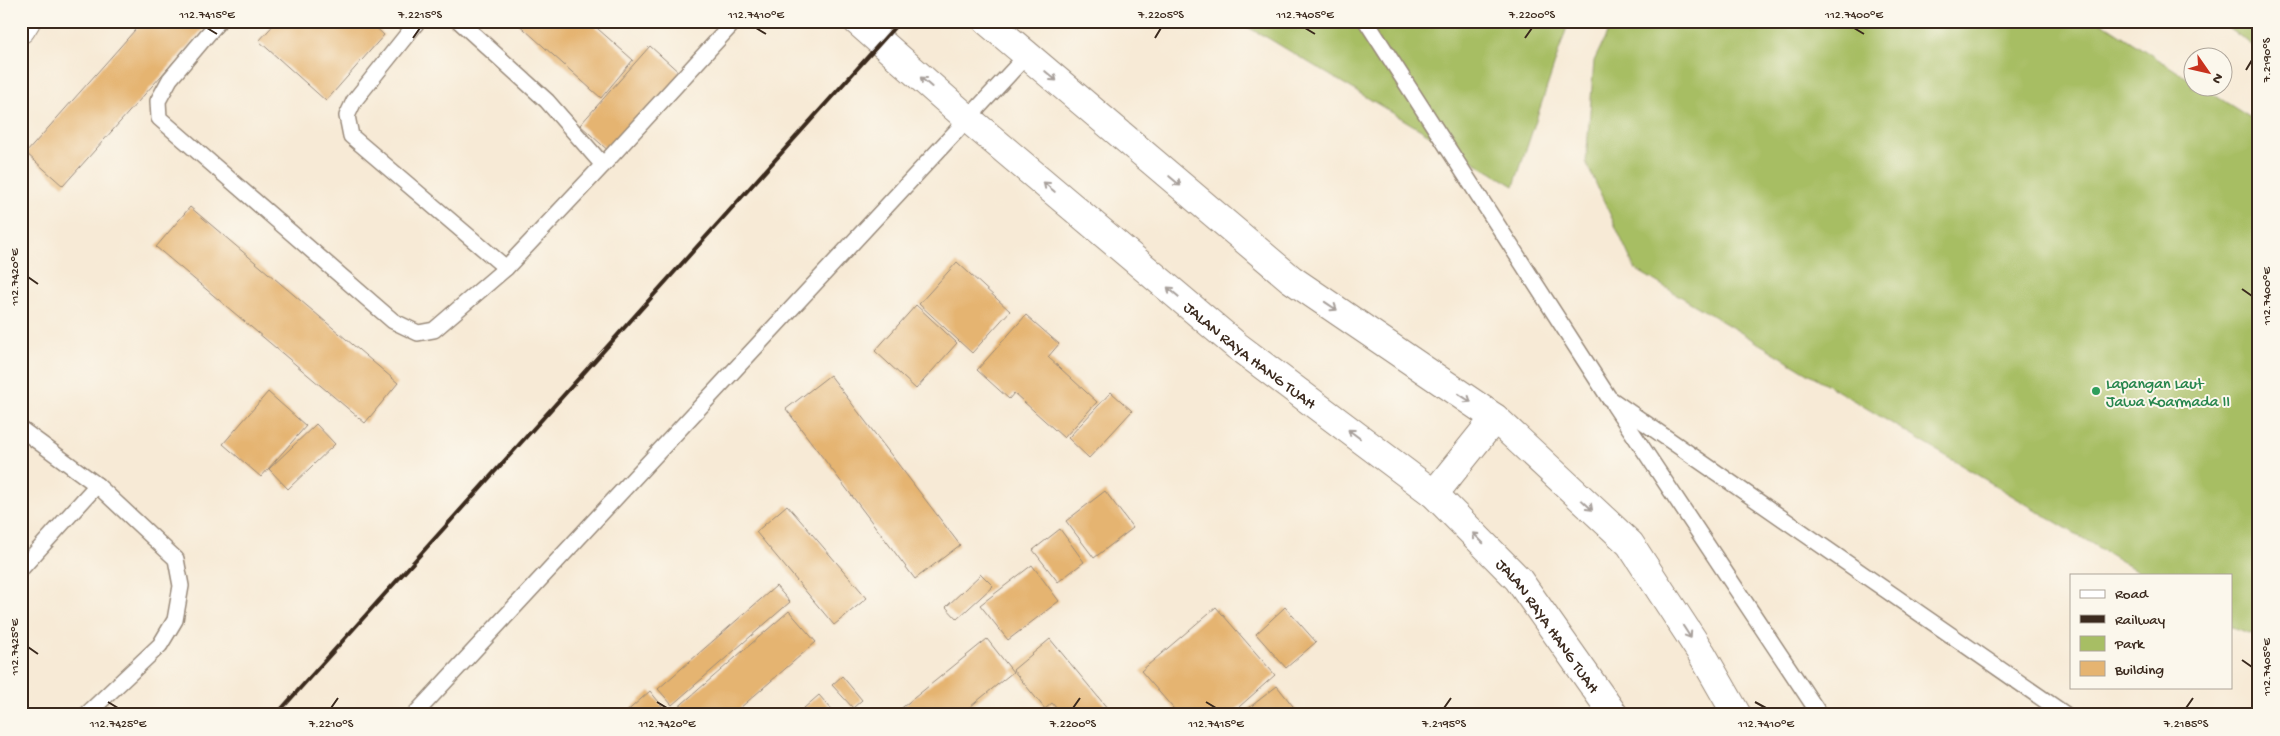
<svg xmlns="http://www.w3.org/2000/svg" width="2280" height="736" viewBox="0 0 2280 736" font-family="'Gochi Hand',sans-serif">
	<rect width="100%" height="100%" fill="#fbf7ec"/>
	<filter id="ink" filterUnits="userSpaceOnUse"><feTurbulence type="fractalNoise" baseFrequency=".02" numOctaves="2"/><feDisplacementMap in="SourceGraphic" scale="10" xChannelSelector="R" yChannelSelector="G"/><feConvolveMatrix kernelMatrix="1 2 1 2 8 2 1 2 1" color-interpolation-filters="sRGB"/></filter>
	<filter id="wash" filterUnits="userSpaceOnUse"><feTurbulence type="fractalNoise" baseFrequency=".0096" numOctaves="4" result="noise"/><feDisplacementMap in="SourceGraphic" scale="20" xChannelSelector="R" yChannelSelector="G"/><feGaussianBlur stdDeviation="1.12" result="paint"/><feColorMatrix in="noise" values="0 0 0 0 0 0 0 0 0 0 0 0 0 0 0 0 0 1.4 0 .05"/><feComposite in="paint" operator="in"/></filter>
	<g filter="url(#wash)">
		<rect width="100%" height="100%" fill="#f7ead6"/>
		<g fill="#a7be64" stroke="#717441">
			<path d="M1236,21H1569L1514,186L1268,38Z"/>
			<path d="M1613,21H2099L2192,81V88H2203L2259,123V636L2231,627V575H2144L1635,269L1586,162L1594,61Z"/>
			<path d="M2219,21H2259V50Z"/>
		</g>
		<g id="blocks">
			<g fill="#e5b471">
				<path d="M143,21H210L63,186L26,153Z"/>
				<path d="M277,21H369L384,35L326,101L259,41Z"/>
				<path d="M515,21H589L633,60L601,98Z"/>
				<path d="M650,46L682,75L612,154L580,125Z"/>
				<path d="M190,207L398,383L365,423L156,247Z"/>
				<path d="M957,262L1010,311L972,353L919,304Z"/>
				<path d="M916,305L957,343L916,389L875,351Z"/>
				<path d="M1026,315L1059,344L1048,357L1097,402L1064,438L1014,393L1009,399L977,370Z"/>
				<path d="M830,375L960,545L915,579L786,409Z"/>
				<path d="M268,392L306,426L261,477L223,444Z"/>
				<path d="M1111,392L1132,411L1089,458L1068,438Z"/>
				<path d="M316,424L335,444L288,489L269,469Z"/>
				<path d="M1105,491L1133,528L1094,558L1066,521Z"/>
				<path d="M787,505L867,598L834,625L756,532Z"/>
				<path d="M1060,529L1084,562L1058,582L1033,550Z"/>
				<path d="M1032,565L1059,601L1008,640L980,605Z"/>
				<path d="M981,574L993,586L957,619L946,607Z"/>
				<path d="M776,586L790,602L672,705L658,689Z"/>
				<path d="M1216,607L1275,675L1230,715H1179L1141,671Z"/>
				<path d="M1285,607L1316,642L1286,668L1256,634Z"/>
				<path d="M789,611L816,642L732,715H680L675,710Z"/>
				<path d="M987,639L1013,672L960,715H893Z"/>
				<path d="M1050,639L1113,715H1062L1052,703L1045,709L1013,670Z"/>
				<path d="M842,676L862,700L853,708L832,685Z"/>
				<path d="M1277,686L1300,715H1240Z"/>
				<path d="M650,691L667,712L664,715H623Z"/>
				<path d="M819,695L833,711L829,715H796Z"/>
			</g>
		</g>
	</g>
	<g filter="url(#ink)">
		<use href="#blocks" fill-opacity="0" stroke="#998a7a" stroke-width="1"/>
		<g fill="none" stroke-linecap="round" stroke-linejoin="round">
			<defs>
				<g id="service">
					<path d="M219,21L170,79L158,101L159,118L393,321L418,333L434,330L506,268"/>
					<path d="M418,21L354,101L347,116L351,136L506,268L603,165L735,21"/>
					<path d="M459,21L547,101L603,165"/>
					<path d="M1366,21L1609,398L2066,715"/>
					<path d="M1614,405L1820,715"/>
					<path d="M21,429L97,485L176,559L181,586L175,620L160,645L86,715"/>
					<path d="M21,569L97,485"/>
					<path d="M414,715L1027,55"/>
				</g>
				<g id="minor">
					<path id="s1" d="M857,21L967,118L1237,346L1434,494L1518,579L1614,715"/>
					<path d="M987,21L1291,279L1495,418L1630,544L1702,654L1737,715"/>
					<path d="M21,29L26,21"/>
					<path d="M1434,494L1495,418"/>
				</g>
			</defs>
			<use href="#service" stroke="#998a7a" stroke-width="18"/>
			<use href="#minor" stroke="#998a7a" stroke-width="30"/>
			<use href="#service" stroke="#fff" stroke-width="15"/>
			<use href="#minor" stroke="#fff" stroke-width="28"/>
			<path stroke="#3b2a1e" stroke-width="4" d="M276,715L900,21"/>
		</g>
		<defs><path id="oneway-shaft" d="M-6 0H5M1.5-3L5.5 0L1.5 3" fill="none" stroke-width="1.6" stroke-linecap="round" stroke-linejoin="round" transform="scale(1.25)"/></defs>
		<g stroke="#a79f9a">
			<use href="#oneway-shaft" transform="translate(1051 76) rotate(40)"/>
			<use href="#oneway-shaft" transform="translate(926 82) rotate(-139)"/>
			<use href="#oneway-shaft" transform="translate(1175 181) rotate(40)"/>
			<use href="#oneway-shaft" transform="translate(1049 187) rotate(-140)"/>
			<use href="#oneway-shaft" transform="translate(1173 292) rotate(-140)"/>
			<use href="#oneway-shaft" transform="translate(1331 306) rotate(34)"/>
			<use href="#oneway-shaft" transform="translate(1465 398) rotate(34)"/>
			<use href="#oneway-shaft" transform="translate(1354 434) rotate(-143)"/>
			<use href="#oneway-shaft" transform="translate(1587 505) rotate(43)"/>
			<use href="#oneway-shaft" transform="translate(1478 538) rotate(-135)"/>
			<use href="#oneway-shaft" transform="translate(1687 632) rotate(57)"/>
		</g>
	</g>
	<path fill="none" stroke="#3b2a1e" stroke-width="2" d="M207,28L217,34M756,28L766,34M1305,28L1315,34M1854,28L1864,34M413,38L420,28M1155,38L1161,28M1525,38L1532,28M2246,70L2252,60M28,277L38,284M2242,289L2252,296M28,647L38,654M2242,660L2252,667M108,702L118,708M657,702L667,708M1206,702L1216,708M1755,702L1766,708M331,708L338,698M1073,708L1080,698M1444,708L1451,698M2186,708L2193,698"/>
	<circle fill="#2e9e5b" stroke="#fbf7ec" stroke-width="2" cx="2096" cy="391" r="5"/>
	<g text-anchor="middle" stroke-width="4" stroke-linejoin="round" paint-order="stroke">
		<g font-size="16" fill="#3b2a1e" stroke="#fbf7ec">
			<text dy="6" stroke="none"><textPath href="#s1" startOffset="516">JALAN RAYA HANG TUAH</textPath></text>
			<text dy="6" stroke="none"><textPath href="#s1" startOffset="921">JALAN RAYA HANG TUAH</textPath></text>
		</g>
		<g font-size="16" fill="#27864d" stroke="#fbf7ec" text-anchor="start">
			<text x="2106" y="388">Lapangan Laut<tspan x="2106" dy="18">Jawa Koarmada II</tspan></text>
		</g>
	</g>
	<rect width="2280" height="736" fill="none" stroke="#fbf7ec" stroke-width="55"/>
	<rect x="2070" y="574" width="162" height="115" fill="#fbf7ec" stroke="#aea59a"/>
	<rect x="2080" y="590" width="25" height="8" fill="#ffffff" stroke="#aea59a"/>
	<text x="2115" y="598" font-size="15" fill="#3b2a1e">Road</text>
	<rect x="2080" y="615" width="25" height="8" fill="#3b2a1e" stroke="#aea59a"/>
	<text x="2115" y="624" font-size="15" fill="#3b2a1e">Railway</text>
	<rect x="2080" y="636" width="25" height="15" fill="#a7be64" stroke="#aea59a"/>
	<text x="2115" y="648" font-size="15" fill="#3b2a1e">Park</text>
	<rect x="2080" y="661" width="25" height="15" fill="#e5b471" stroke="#aea59a"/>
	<text x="2115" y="674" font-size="15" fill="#3b2a1e">Building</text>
	<g transform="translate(2208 72) rotate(124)"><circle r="24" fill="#fbf7ec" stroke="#aea59a"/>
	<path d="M0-4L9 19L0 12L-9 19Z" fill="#c8321e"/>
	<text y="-8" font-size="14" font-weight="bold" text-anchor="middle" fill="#3b2a1e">N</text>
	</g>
	<rect x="28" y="28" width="2224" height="680" fill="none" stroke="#3b2a1e" stroke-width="2"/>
	<g font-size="12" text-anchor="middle" fill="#3b2a1e">
		<text x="207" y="18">112.7415°E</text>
		<text x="420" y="18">7.2215°S</text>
		<text x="756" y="18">112.7410°E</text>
		<text x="1161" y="18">7.2205°S</text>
		<text x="1305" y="18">112.7405°E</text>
		<text x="1532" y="18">7.2200°S</text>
		<text x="1854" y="18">112.7400°E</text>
		<text transform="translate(2266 60) rotate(-90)" y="4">7.2190°S</text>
		<text transform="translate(14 277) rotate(-90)" y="4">112.7420°E</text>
		<text transform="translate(2266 296) rotate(-90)" y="4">112.7400°E</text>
		<text transform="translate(14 647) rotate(-90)" y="4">112.7425°E</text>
		<text transform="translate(2266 667) rotate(-90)" y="4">112.7405°E</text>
		<text x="118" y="727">112.7425°E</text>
		<text x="331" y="727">7.2210°S</text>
		<text x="667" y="727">112.7420°E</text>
		<text x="1073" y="727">7.2200°S</text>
		<text x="1216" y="727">112.7415°E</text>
		<text x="1444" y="727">7.2195°S</text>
		<text x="1766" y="727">112.7410°E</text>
		<text x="2186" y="727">7.2185°S</text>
	</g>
</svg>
